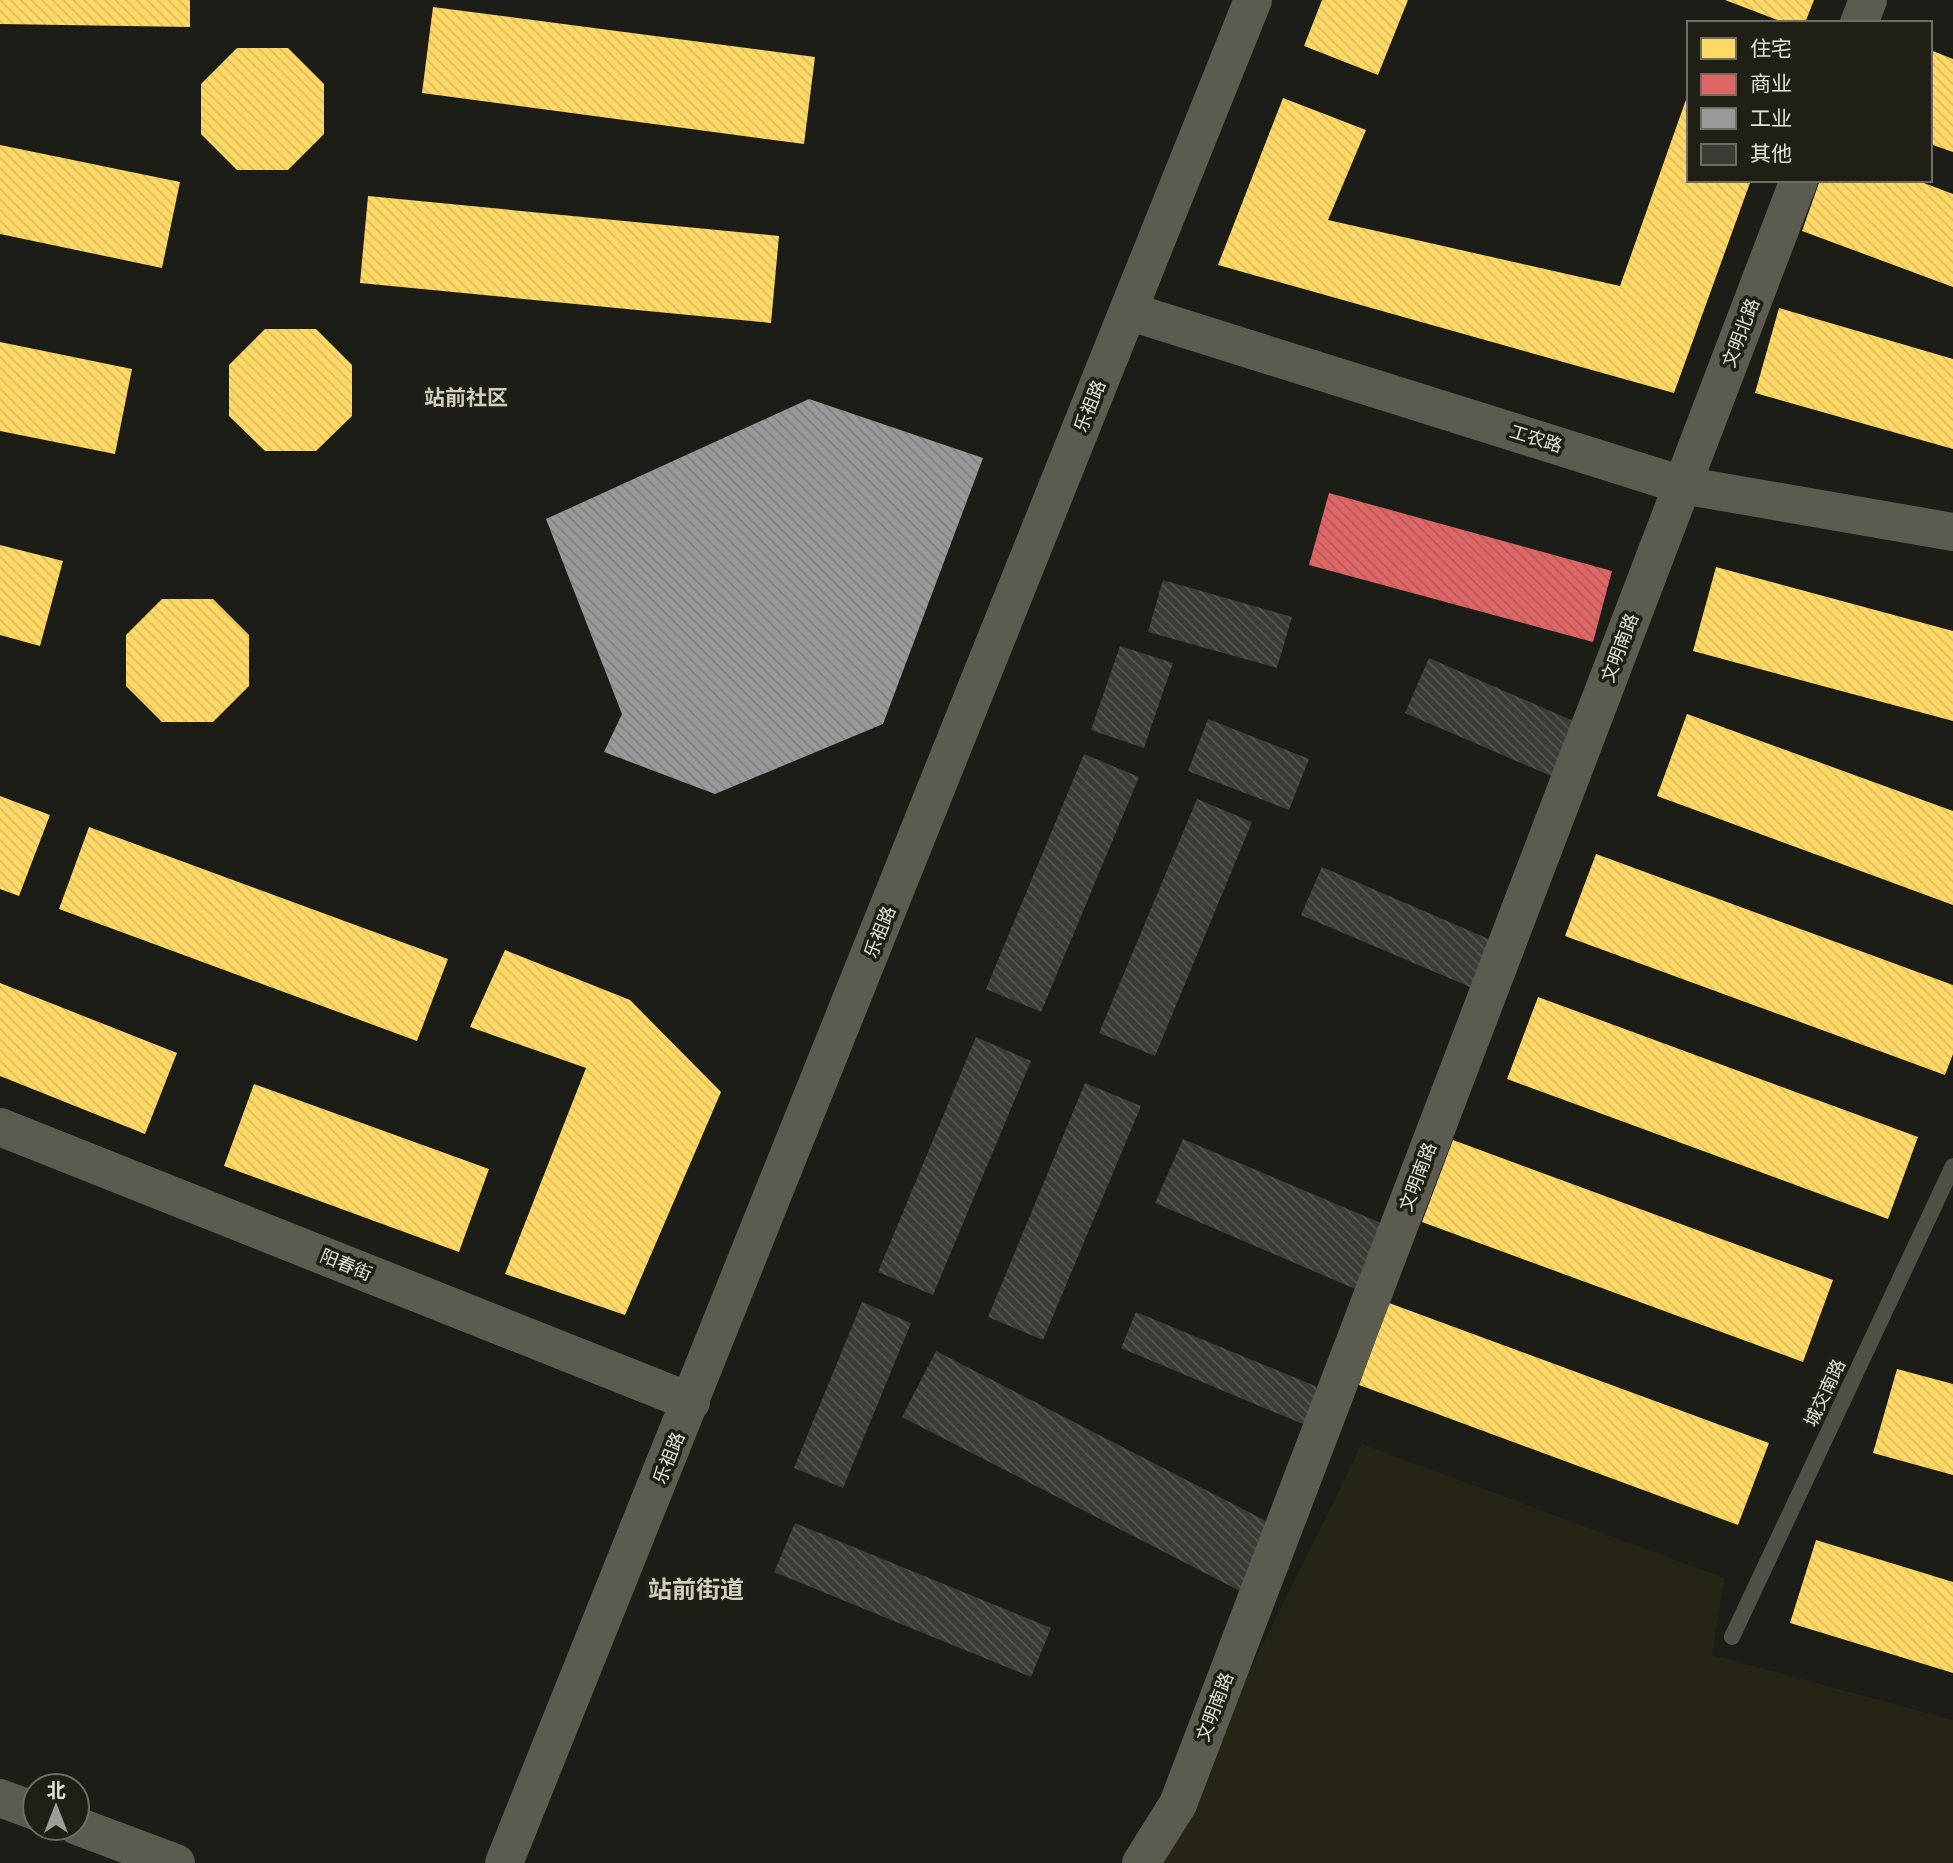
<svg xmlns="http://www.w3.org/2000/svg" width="1953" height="1863" viewBox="0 0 1953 1863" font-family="'Open Sans','Noto Sans SC',sans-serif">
	<defs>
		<pattern id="homes-back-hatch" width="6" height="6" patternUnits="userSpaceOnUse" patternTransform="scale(1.75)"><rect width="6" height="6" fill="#ffd966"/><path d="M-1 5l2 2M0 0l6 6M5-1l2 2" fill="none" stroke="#dabb5f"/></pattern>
		<pattern id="shops-back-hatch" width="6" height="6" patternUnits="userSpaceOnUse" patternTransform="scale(1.75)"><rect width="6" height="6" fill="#e06666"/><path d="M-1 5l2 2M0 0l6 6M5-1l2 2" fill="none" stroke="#b15c5b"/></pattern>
		<pattern id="industry-back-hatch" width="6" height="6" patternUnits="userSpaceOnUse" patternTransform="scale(1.75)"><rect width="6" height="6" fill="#999"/><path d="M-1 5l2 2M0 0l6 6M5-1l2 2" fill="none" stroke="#80807f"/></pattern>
		<pattern id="building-back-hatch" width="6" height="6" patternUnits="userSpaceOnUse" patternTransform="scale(1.75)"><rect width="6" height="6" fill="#3c3c36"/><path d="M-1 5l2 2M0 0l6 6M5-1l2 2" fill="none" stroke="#585853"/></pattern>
	</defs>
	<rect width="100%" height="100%" fill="#1d1d17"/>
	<path fill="#262515" d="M1362,1444L1724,1578L1712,1655L1953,1720V1863H1155Z"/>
	<g fill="url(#homes-back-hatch)">
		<path d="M0,0H190V27L0,24Z"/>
		<path d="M1322,0H1408L1378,75L1304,46Z"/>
		<path d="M1725,0H1814L1805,23H1785Z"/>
		<path d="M433,7L815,57L804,144L422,93Z"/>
		<path d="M237,48H288L324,84V134L288,170H237L201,134V84Z"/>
		<path d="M1930,50L1953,59V152L1930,144Z"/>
		<path d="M1688,94L1689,180H1751L1674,393L1218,265L1283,98L1366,130L1328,220L1620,286Z"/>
		<path d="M0,145L180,182L162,268L0,234Z"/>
		<path d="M1820,180H1916L1953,194V287L1802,231Z"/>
		<path d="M368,196L779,236L771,323L360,283Z"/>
		<path d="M1779,308L1953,359V449L1755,393Z"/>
		<path d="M265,329H316L352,365V416L316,451H265L229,416V365Z"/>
		<path d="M0,342L132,369L115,454L0,431Z"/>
		<path d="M0,545L63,561L40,646L0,635Z"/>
		<path d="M1716,567L1953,631V721L1693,651Z"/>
		<path d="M162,599H213L249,635V686L213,722H162L126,686V635Z"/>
		<path d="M1687,714L1953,811V905L1657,796Z"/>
		<path d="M0,796L50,815L19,896L0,889Z"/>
		<path d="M89,827L448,959L417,1041L59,909Z"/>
		<path d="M1596,854L1953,985V1054L1945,1075L1565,936Z"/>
		<path d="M505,950L630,1000L721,1092L625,1315L505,1274L586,1068L470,1027Z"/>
		<path d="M0,983L177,1053L145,1134L0,1076Z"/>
		<path d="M1538,997L1918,1137L1888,1219L1507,1079Z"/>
		<path d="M254,1084L489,1169L459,1252L224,1166Z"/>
		<path d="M1453,1140L1833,1280L1803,1362L1422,1222Z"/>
		<path d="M1389,1303L1769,1443L1738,1525L1359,1385Z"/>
		<path d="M1897,1369L1953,1384V1475L1873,1453Z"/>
		<path d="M1816,1540L1953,1582V1673L1790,1623Z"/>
	</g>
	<path fill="url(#shops-back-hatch)" d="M1329,493L1612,571L1593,642L1309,565Z"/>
	<path fill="url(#industry-back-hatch)" d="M809,399L983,458L883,724L715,794L604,752L622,714L546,519Z"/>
	<g fill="url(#building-back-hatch)">
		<path d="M1163,580L1292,617L1277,668L1148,632Z"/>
		<path d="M1120,646L1173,663L1144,748L1091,730Z"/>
		<path d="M1429,658L1580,724L1556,778L1405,713Z"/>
		<path d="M1208,719L1309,759L1289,810L1188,771Z"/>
		<path d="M1084,754L1139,777L1041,1012L986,989Z"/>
		<path d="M1197,799L1252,822L1155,1056L1099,1033Z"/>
		<path d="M1322,867L1498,943L1477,990L1301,915Z"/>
		<path d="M976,1037L1031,1061L933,1295L878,1272Z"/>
		<path d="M1085,1083L1141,1106L1043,1340L988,1317Z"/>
		<path d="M1183,1139L1388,1226L1360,1291L1155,1203Z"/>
		<path d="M862,1302L911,1323L843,1488L794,1468Z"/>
		<path d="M1136,1312L1320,1388L1305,1425L1121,1348Z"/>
		<path d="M936,1351L1274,1525L1240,1591L902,1417Z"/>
		<path d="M795,1523L1051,1628L1031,1677L774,1572Z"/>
	</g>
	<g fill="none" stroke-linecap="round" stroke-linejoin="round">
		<path stroke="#505047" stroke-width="16" d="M1732,1637L1953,1166"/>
		<g stroke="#5c5b4f" stroke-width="38">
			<path d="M1859,23L1868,0"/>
			<path d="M1128,311L1682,485L1953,532"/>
			<path d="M0,1127L691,1402"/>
			<path d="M0,1798L35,1811"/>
			<path d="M77,1826L176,1863"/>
			<path d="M504,1863L1253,0"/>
			<path d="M1141,1863L1178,1804L1799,180"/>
		</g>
	</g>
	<g text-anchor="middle" stroke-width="7" stroke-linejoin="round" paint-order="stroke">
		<g font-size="18" fill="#e4e4dd" stroke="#201f14">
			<text transform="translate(1741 333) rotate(-69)" y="6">文明北路</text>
			<text transform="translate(1090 406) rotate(-68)" y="6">乐祖路</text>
			<text transform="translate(1536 439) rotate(17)" y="6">工农路</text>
			<text transform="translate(1620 648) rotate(-69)" y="6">文明南路</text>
			<text transform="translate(880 932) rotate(-68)" y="6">乐祖路</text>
			<text transform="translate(1418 1177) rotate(-69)" y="6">文明南路</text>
			<text transform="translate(346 1265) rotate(22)" y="6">阳春街</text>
			<text transform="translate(1825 1393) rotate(-65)" y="6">城交南路</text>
			<text transform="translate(669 1458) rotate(-68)" y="6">乐祖路</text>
			<text transform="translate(1215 1707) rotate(-69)" y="6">文明南路</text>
		</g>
		<g font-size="21" font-weight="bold" fill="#d0cfc1" stroke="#201f14">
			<text x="466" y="405">站前社区</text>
		</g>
		<g font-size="24" font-weight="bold" fill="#d0cfc1" stroke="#201f14">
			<text x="696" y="1598">站前街道</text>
		</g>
	</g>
	<rect x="1687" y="21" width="245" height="161" fill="#201f14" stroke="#6e6e64" stroke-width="2"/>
	<rect x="1701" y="38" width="35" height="21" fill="#ffd966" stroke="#6e6e64" stroke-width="2"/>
	<text x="1750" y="56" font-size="21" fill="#e4e4dd">住宅</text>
	<rect x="1701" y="74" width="35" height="21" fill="#e06666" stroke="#6e6e64" stroke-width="2"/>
	<text x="1750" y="91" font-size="21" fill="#e4e4dd">商业</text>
	<rect x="1701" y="108" width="35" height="21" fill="#999999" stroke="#6e6e64" stroke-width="2"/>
	<text x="1750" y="126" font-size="21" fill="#e4e4dd">工业</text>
	<rect x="1701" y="144" width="35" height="21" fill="#3c3c36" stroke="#6e6e64" stroke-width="2"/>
	<text x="1750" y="161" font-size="21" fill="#e4e4dd">其他</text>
	<g transform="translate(56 1807)"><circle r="33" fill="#201f14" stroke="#6e6e64" stroke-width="2"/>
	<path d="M0-5L12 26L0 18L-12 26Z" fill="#9e9e98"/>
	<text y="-10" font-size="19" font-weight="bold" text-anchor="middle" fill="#e4e4dd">北</text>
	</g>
</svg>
